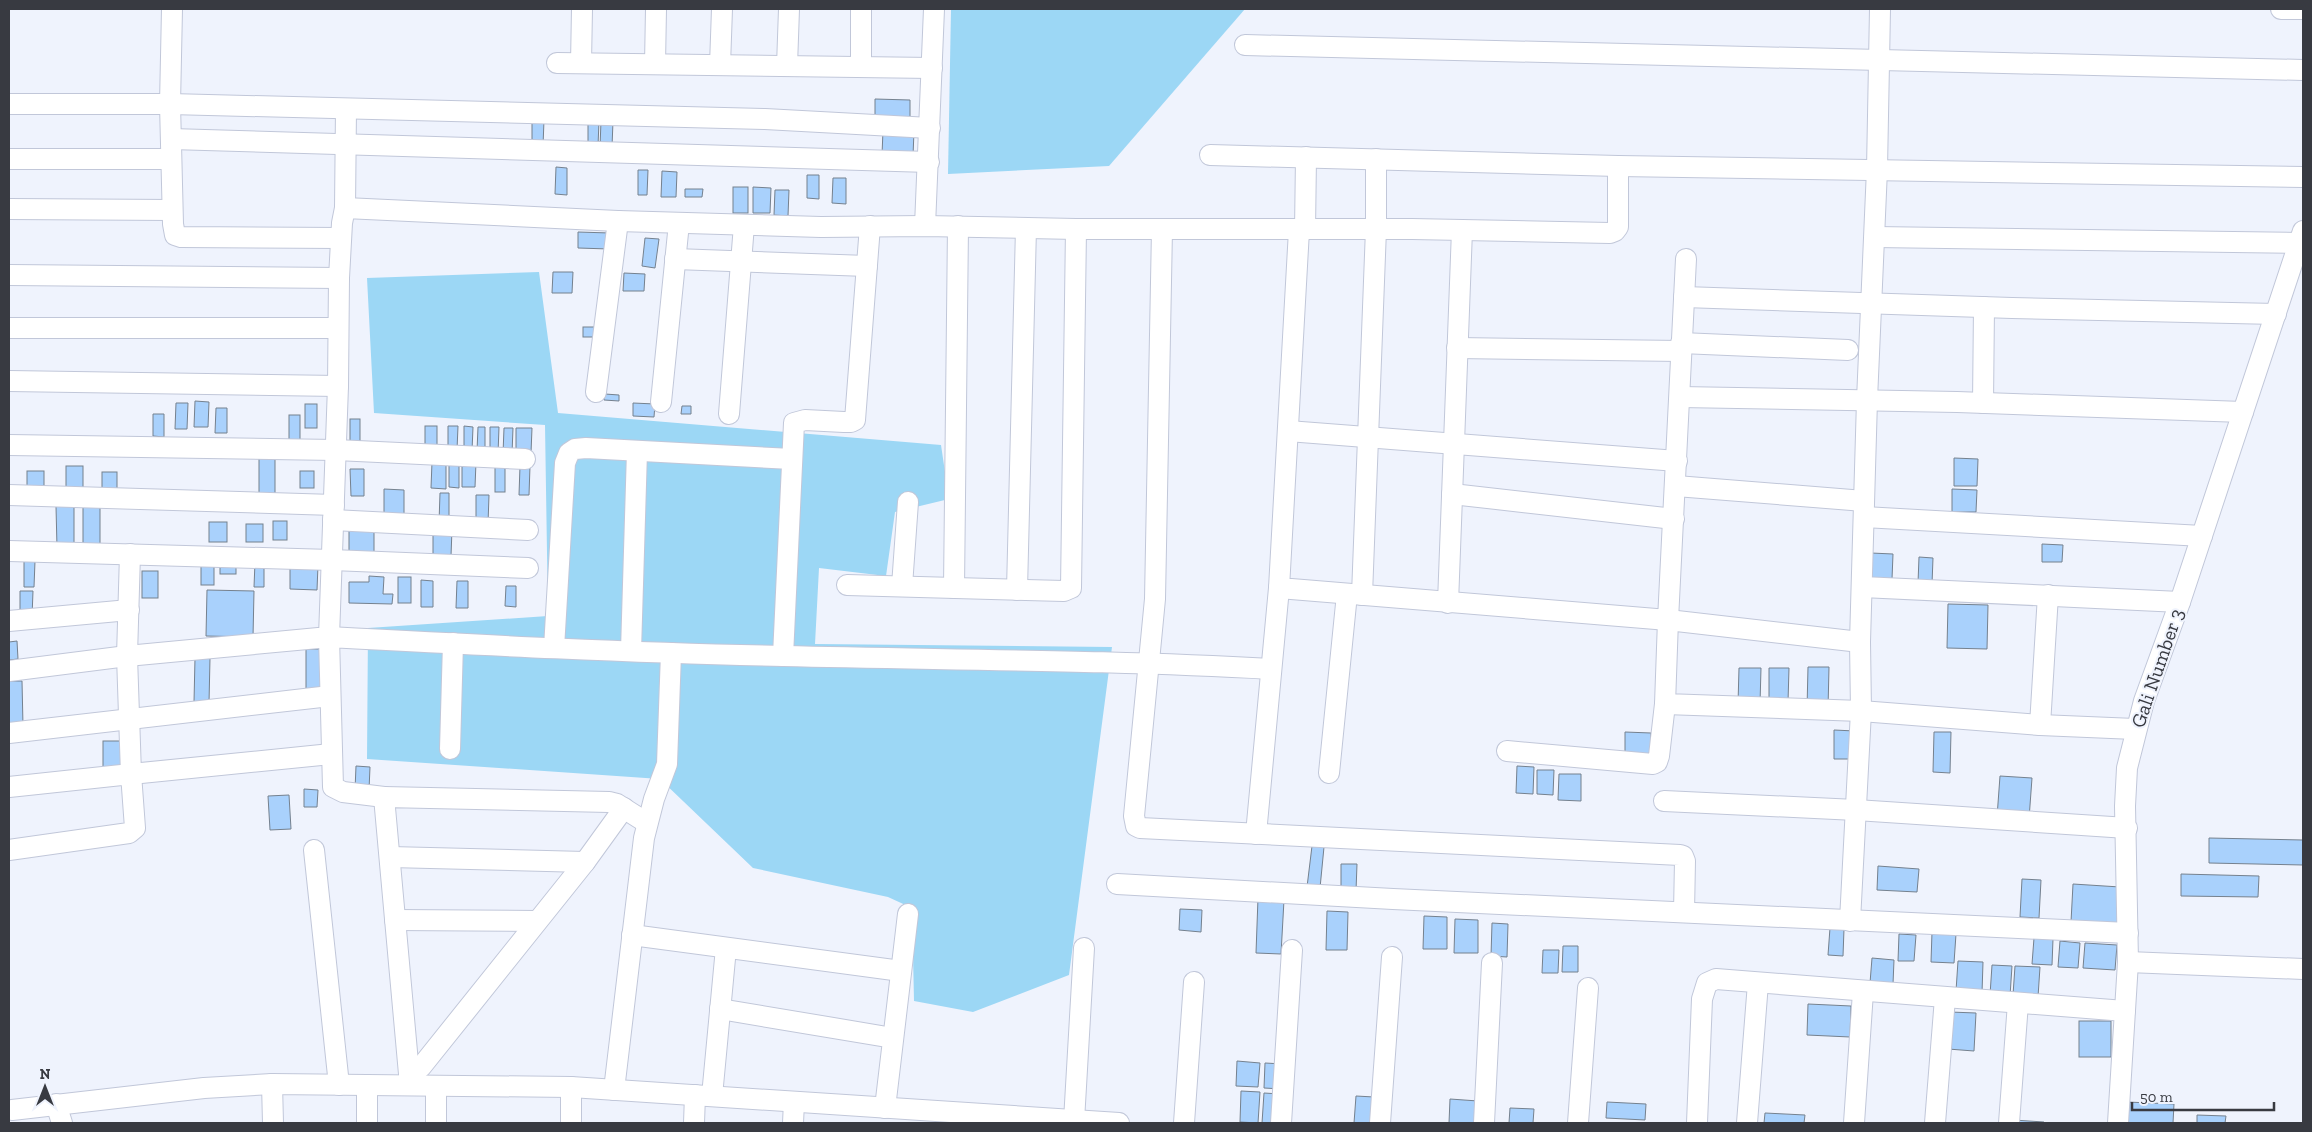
<svg xmlns="http://www.w3.org/2000/svg" width="2312" height="1132" viewBox="0 0 2312 1132" font-family="'Zilla Slab',serif">
	<rect width="100%" height="100%" fill="#eff3fd"/>
	<g fill="#9cd7f5">
		<path d="M951,9H1245L1109,166L948,174Z"/>
		<path d="M539,272L558,413L941,445L949,499L895,512L886,576L819,568L815,644L1112,647L1069,975L973,1012L914,1001L912,908L888,897L753,868L660,779L367,759L368,628L548,616L545,425L374,413L367,278Z"/>
	</g>
	<g fill="#a9d1fc" stroke="#75818e">
		<path d="M875,99L910,100V119L875,118Z"/>
		<path d="M532,120H544L543,146H532Z"/>
		<path d="M588,121H599L598,146H588Z"/>
		<path d="M601,121H613L612,147H600Z"/>
		<path d="M883,130L914,131L913,156L882,155Z"/>
		<path d="M556,167L567,168V195L555,194Z"/>
		<path d="M638,170H648L647,195H638Z"/>
		<path d="M662,171L677,172L676,197H661Z"/>
		<path d="M807,175H819V199L807,198Z"/>
		<path d="M833,178H846V204L832,203Z"/>
		<rect x="733" y="187" width="15" height="26"/>
		<path d="M753,187L771,188L770,213H753Z"/>
		<path d="M685,189H703L702,197H685Z"/>
		<path d="M775,190H789L788,216L774,215Z"/>
		<path d="M578,232L610,233L609,249L578,248Z"/>
		<path d="M645,238L659,239L655,268L642,266Z"/>
		<path d="M553,272H573L572,293H552Z"/>
		<path d="M624,273L645,274L644,291H623Z"/>
		<rect x="583" y="327" width="12" height="10"/>
		<path d="M605,394L619,395V401L604,400Z"/>
		<path d="M195,401L209,402L208,427H194Z"/>
		<path d="M176,403H188L187,429H175Z"/>
		<path d="M633,403L655,404L654,417L633,416Z"/>
		<rect x="305" y="404" width="12" height="24"/>
		<path d="M682,406H691V414H681Z"/>
		<path d="M216,408H227V433H215Z"/>
		<path d="M153,414H164V437L153,436Z"/>
		<rect x="289" y="415" width="11" height="28"/>
		<rect x="350" y="419" width="10" height="23"/>
		<rect x="425" y="426" width="12" height="26"/>
		<path d="M448,426H458L457,450H448Z"/>
		<path d="M464,426L473,427L472,451L464,450Z"/>
		<path d="M478,427H485V451H477Z"/>
		<path d="M490,427H499L498,454H490Z"/>
		<path d="M504,428H513L512,454H503Z"/>
		<path d="M516,428H532L531,453L516,452Z"/>
		<rect x="259" y="453" width="16" height="41"/>
		<path d="M1954,458L1978,459L1977,486H1954Z"/>
		<path d="M432,462H446V489L431,488Z"/>
		<path d="M449,462H459V488L449,487Z"/>
		<path d="M462,462H476L475,487H462Z"/>
		<rect x="495" y="464" width="10" height="28"/>
		<rect x="66" y="466" width="17" height="25"/>
		<path d="M520,466H530L529,495H519Z"/>
		<path d="M350,469H364V496H351Z"/>
		<rect x="27" y="471" width="17" height="18"/>
		<rect x="300" y="471" width="14" height="17"/>
		<rect x="102" y="472" width="15" height="17"/>
		<path d="M384,489L404,490V516H384Z"/>
		<path d="M1952,489L1977,490L1976,512H1952Z"/>
		<path d="M440,493H449V523H439Z"/>
		<path d="M476,495H489L488,524H476Z"/>
		<rect x="83" y="505" width="17" height="41"/>
		<path d="M56,506H74V548H57Z"/>
		<rect x="273" y="521" width="14" height="19"/>
		<rect x="209" y="522" width="18" height="20"/>
		<rect x="246" y="524" width="17" height="18"/>
		<rect x="349" y="525" width="25" height="27"/>
		<path d="M433,529H452L451,556H433Z"/>
		<path d="M2042,544L2063,545L2062,562H2042Z"/>
		<path d="M1871,553L1893,554L1892,579L1871,578Z"/>
		<path d="M1919,557L1933,558L1932,584L1918,583Z"/>
		<rect x="220" y="559" width="16" height="15"/>
		<path d="M24,561H35L34,587H24Z"/>
		<rect x="201" y="561" width="13" height="24"/>
		<path d="M255,562H264V587H254Z"/>
		<path d="M290,564L318,565L317,590L290,589Z"/>
		<rect x="142" y="571" width="16" height="27"/>
		<path d="M369,576L384,577L383,594H393L392,604L349,603V582H369Z"/>
		<rect x="398" y="577" width="13" height="26"/>
		<path d="M421,580L433,581V607H421Z"/>
		<path d="M457,581H468V608H456Z"/>
		<path d="M506,586H516V607L505,606Z"/>
		<path d="M207,590L254,591L253,637L206,636Z"/>
		<path d="M20,591H33L32,617L20,616Z"/>
		<path d="M1948,604L1988,605L1987,649L1947,648Z"/>
		<path d="M17,641L18,659L9,660V642Z"/>
		<path d="M306,649H324L323,694H306Z"/>
		<path d="M195,658H210L209,703L194,702Z"/>
		<path d="M1808,667H1829L1828,709H1807Z"/>
		<path d="M1739,668H1761L1760,704H1738Z"/>
		<path d="M1769,668H1789L1788,702L1769,701Z"/>
		<path d="M9,681H22L23,726H9Z"/>
		<path d="M1834,730L1855,731V759H1834Z"/>
		<path d="M1625,732L1651,733L1650,758H1625Z"/>
		<path d="M1934,732H1951L1950,773L1933,772Z"/>
		<rect x="103" y="741" width="18" height="32"/>
		<path d="M356,766L370,767L369,790H355Z"/>
		<path d="M1517,766L1534,767L1533,794L1516,793Z"/>
		<path d="M1537,770H1554L1553,795L1537,794Z"/>
		<path d="M1559,774H1581V801L1558,800Z"/>
		<path d="M2000,776L2032,778L2029,819L1997,817Z"/>
		<path d="M304,789L318,790L317,807H304Z"/>
		<path d="M289,795L291,829L270,830L268,796Z"/>
		<path d="M2209,838L2303,840V865L2209,863Z"/>
		<path d="M1312,846L1324,847L1320,888L1307,887Z"/>
		<path d="M1341,864H1357L1356,891H1341Z"/>
		<path d="M1878,866L1919,869L1917,892L1877,890Z"/>
		<path d="M2181,874L2259,876L2258,897L2181,896Z"/>
		<path d="M2022,879L2041,880L2039,918L2020,917Z"/>
		<path d="M2073,884L2120,887L2118,924L2071,922Z"/>
		<path d="M1258,898L1284,900L1281,954L1256,953Z"/>
		<path d="M1180,909L1202,910L1201,932L1179,930Z"/>
		<path d="M1327,911L1348,912L1347,950H1326Z"/>
		<path d="M1424,916L1447,917V949H1423Z"/>
		<path d="M1455,919L1478,920V953H1454Z"/>
		<path d="M1492,923L1508,924L1507,957L1491,956Z"/>
		<path d="M1830,928L1844,929L1843,956L1828,955Z"/>
		<path d="M1932,932L1956,934L1954,963L1931,962Z"/>
		<path d="M1899,934L1916,935L1914,961H1898Z"/>
		<path d="M2034,938L2053,939L2052,965L2032,964Z"/>
		<path d="M2060,941L2080,943L2078,968L2058,967Z"/>
		<path d="M2085,943L2117,945L2115,970L2083,968Z"/>
		<path d="M1563,946H1578V972H1562Z"/>
		<path d="M1543,950H1559L1558,973H1542Z"/>
		<path d="M1872,958L1894,960L1893,984L1870,983Z"/>
		<path d="M1958,961L1983,962L1982,993L1956,991Z"/>
		<path d="M1992,965L2012,966L2010,996L1990,995Z"/>
		<path d="M2015,966L2040,967L2038,997L2013,995Z"/>
		<path d="M1808,1004L1851,1006L1850,1037L1807,1035Z"/>
		<path d="M1950,1012L1976,1013L1974,1051L1948,1049Z"/>
		<rect x="2079" y="1021" width="32" height="36"/>
		<path d="M1237,1061L1260,1063L1258,1087L1236,1086Z"/>
		<path d="M1265,1063L1283,1064L1282,1089L1264,1088Z"/>
		<path d="M1241,1091L1260,1092L1258,1123L1240,1122Z"/>
		<path d="M1264,1093L1280,1094L1278,1123H1262Z"/>
		<path d="M1356,1096L1374,1097L1373,1123H1354Z"/>
		<path d="M1450,1099L1478,1101L1477,1123H1449Z"/>
		<path d="M1607,1102L1646,1104L1645,1120L1606,1118Z"/>
		<path d="M2127,1102L2174,1104L2173,1123H2126Z"/>
		<path d="M1510,1108L1534,1109L1533,1123H1509Z"/>
		<path d="M1765,1113L1805,1115L1804,1123H1764Z"/>
		<path d="M2197,1115L2226,1116L2225,1123H2197Z"/>
		<path d="M2013,1120L2044,1122L2043,1123H2012Z"/>
	</g>
	<g fill="none" stroke-linecap="round" stroke-linejoin="round">
		<defs>
			<g id="minor">
				<path d="M172,9L170,104L173,224L175,235L181,237L341,238"/>
				<path d="M861,9V67"/>
				<path d="M2281,9H2303"/>
				<path d="M1245,45L2303,70"/>
				<path d="M557,63L932,68"/>
				<path d="M581,63L582,9"/>
				<path d="M655,64L656,9"/>
				<path d="M720,65L722,9"/>
				<path d="M787,66L789,9"/>
				<path d="M9,104H170L765,119L930,128"/>
				<path d="M171,139L929,162"/>
				<path d="M1210,155L1618,166L2303,177"/>
				<path d="M9,159H171"/>
				<path d="M345,208L346,109"/>
				<path d="M9,209L172,210"/>
				<path d="M925,226L934,9"/>
				<path d="M1162,229L1155,599L1134,816L1136,826L1140,828L1680,855L1683,856L1685,861L1684,912"/>
				<path d="M1299,230L1279,588L1668,620L1686,259"/>
				<path d="M1305,230L1306,157"/>
				<path d="M1875,237L2299,243"/>
				<path d="M675,259L867,266"/>
				<path d="M9,275L339,278"/>
				<path d="M1684,297L2012,308L2276,314"/>
				<path d="M9,328H338"/>
				<path d="M1681,343L1848,350"/>
				<path d="M1457,348L1681,351"/>
				<path d="M9,381L338,386"/>
				<path d="M596,392L618,221"/>
				<path d="M1680,397L1957,402L2243,412"/>
				<path d="M661,402L679,223"/>
				<path d="M1983,403L1984,307"/>
				<path d="M729,414L744,225"/>
				<path d="M1288,431L1677,461"/>
				<path d="M9,445L336,450L525,459"/>
				<path d="M1676,486L1864,501"/>
				<path d="M1452,494L1674,519"/>
				<path d="M9,495L334,505"/>
				<path d="M1864,517L2202,536"/>
				<path d="M333,520L528,530"/>
				<path d="M9,551L332,560L528,568"/>
				<path d="M130,554L127,656L131,774L331,754"/>
				<path d="M847,585L1064,591L1071,588L1076,229"/>
				<path d="M902,586L908,502"/>
				<path d="M1862,587L2180,602"/>
				<path d="M954,588L958,226"/>
				<path d="M1017,590L1026,228"/>
				<path d="M1362,595L1376,229V159"/>
				<path d="M1448,603L1462,230"/>
				<path d="M9,621L129,610"/>
				<path d="M1860,642L1668,620L1665,704L1861,711L2040,725L2135,729"/>
				<path d="M554,648L565,463L569,453L575,449L586,448L792,459"/>
				<path d="M631,651L637,451"/>
				<path d="M783,656L794,423L805,420L844,422H851L855,420L870,226"/>
				<path d="M9,671L127,656L329,637L338,386L339,278L342,223L345,208L618,221L821,227L925,226L1076,229H1412L1610,233L1615,231L1618,227V166"/>
				<path d="M2040,725L2048,595"/>
				<path d="M9,733L330,696"/>
				<path d="M450,749L453,643"/>
				<path d="M1507,751L1653,764L1657,762L1659,756L1665,704"/>
				<path d="M1329,773L1347,594"/>
				<path d="M9,787L131,774L135,828L129,833L9,850"/>
				<path d="M384,797L343,792L333,787L329,637C480,645 632,653 784,656C946,660 1109,660 1271,669"/>
				<path d="M1664,801L1856,810L2127,828"/>
				<path d="M1256,834L1279,588"/>
				<path d="M314,850L339,1085"/>
				<path d="M390,857L585,862"/>
				<path d="M1117,884L1393,899L2128,933"/>
				<path d="M395,920L537,921"/>
				<path d="M1850,921L1861,711L1860,642L1867,400L1877,169L1880,9"/>
				<path d="M632,935L901,971"/>
				<path d="M2128,962L2303,969"/>
				<path d="M720,1009L893,1038"/>
				<path d="M409,1074L421,1067L585,862L624,808"/>
				<path d="M272,1084L273,1123"/>
				<path d="M367,1085V1123"/>
				<path d="M410,1085L384,797L609,802L617,804L647,823"/>
				<path d="M436,1086V1123"/>
				<path d="M614,1090L644,838L654,799L667,764L671,653"/>
				<path d="M712,1096L726,948"/>
				<path d="M56,1104L62,1123"/>
				<path d="M885,1108L908,914"/>
				<path d="M12,1110L204,1088L272,1084L571,1087L1119,1123"/>
				<path d="M1074,1121L1084,948"/>
				<path d="M571,1123V1087"/>
				<path d="M694,1123L695,1095"/>
				<path d="M793,1123L794,1102"/>
				<path d="M1184,1123L1194,982"/>
				<path d="M1281,1123L1292,950"/>
				<path d="M1380,1123L1392,957"/>
				<path d="M1484,1123L1492,963"/>
				<path d="M1578,1123L1588,988"/>
				<path d="M1697,1123L1702,999L1707,983L1716,979L2125,1011"/>
				<path d="M1747,1123L1758,983"/>
				<path d="M1854,1123L1863,992"/>
				<path d="M1935,1123L1945,998"/>
				<path d="M2009,1123L2018,1003"/>
				<path d="M2118,1123L2128,962L2125,806L2127,768L2144,701L2180,602L2303,231"/>
			</g>
		</defs>
		<use href="#minor" stroke="#c1c7d9" stroke-width="22"/>
		<use href="#minor" stroke="#fff" stroke-width="20"/>
	</g>
	<g text-anchor="middle" stroke-width="4" stroke-linejoin="round" paint-order="stroke">
		<g font-size="20" fill="#383a41" stroke="#eff3fd">
			<text transform="translate(2157 668) rotate(-71)" y="7">Gali Number 3</text>
		</g>
	</g>
	<rect width="2312" height="1132" fill="none" stroke="#383a41" stroke-width="20"/>
	<g transform="translate(45 1087)" stroke="#eff3fd" stroke-width="4" paint-order="stroke">
	<path d="M0-4L9 19L0 12L-9 19Z" fill="#383a41"/>
	<text y="-8" font-size="14" font-weight="bold" text-anchor="middle" fill="#383a41">N</text>
	</g>
	<path d="M2132 1102v8h142v-8" fill="none" stroke="#383a41" stroke-width="2.5"/>
	<text x="2140" y="1102" font-size="15" fill="#383a41" stroke="#eff3fd" stroke-width="4" paint-order="stroke">50 m</text>
</svg>
